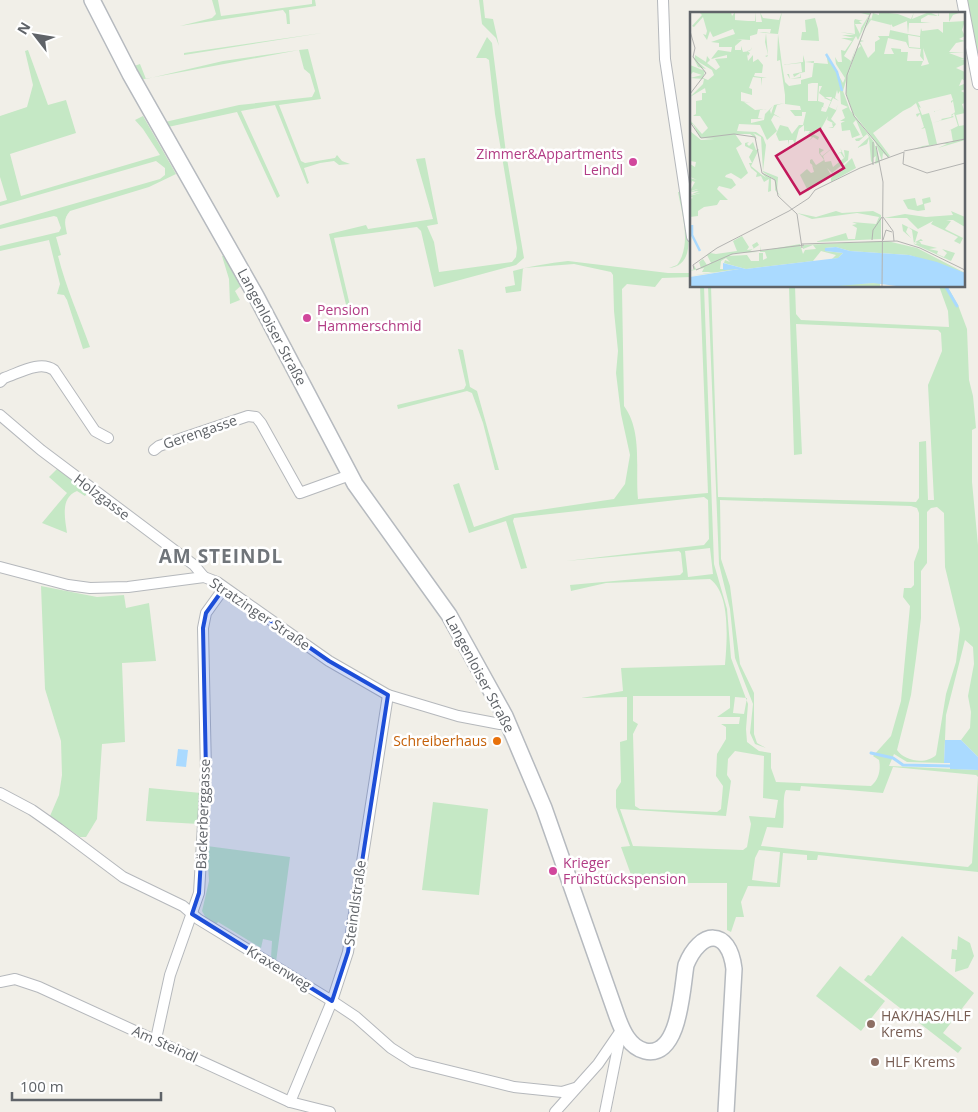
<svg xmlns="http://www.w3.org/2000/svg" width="978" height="1112" viewBox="0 0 978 1112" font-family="'Open Sans',sans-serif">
	<rect width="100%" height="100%" fill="#f1efe8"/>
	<g fill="#c5e8c5" fill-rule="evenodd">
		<path d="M212,0H218L221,16L312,4V0H315L316,6L289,10L290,24H287L286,14L283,10L180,26L212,18L216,14Z"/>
		<path d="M479,0H483L485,18L493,19L499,46L496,38L482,24Z"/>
		<path d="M965,0H978V67Z"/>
		<path d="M322,33L184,55V53Z"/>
		<path d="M487,37L492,43L493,51L506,153L524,258L516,265L434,287L421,231L417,227L334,238L352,314L349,317L329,234L366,225L368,229L433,219L416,159L425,158L438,224L427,226L434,242L439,272L512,262L516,257L517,248L495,114L489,60L486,58H476Z"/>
		<path d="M308,49L321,99L279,105L301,161L305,163L335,158L337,155L342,161L350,164L339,165L334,161L320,163L304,168L309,183L307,184L275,105L241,111L280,196L277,198L237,112L168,127L165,122L239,105L312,97L315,91L310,74L304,69L299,50L139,80L131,67L140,64L146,79L223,61L299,50Z"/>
		<path d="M28,50L48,105L66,100L76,133L10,154L21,196L160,155L143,129L135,120L143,116L176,174L149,187L70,211C63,219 65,224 67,234L56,237L61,255L58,256C66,288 79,316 90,347L83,349L67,300L64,295L57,294L60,284L49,240L0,251V246L59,232L61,228L57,217L54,216L0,229V225L160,179L165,175V168L156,161L0,206V202L7,200L0,177V116L27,107L33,85L25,51Z"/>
		<path d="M678,192H680C684,213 702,265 669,268L677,265C692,245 682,214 678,192Z"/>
		<path d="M227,255L243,284L235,291L240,300L230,304L229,279L222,256Z"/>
		<path d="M568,261L668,273H692V277L662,278L655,287L627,284L622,289L624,406C643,432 635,469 638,499L708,493L700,286H704L714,564L727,609L731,658L748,704L746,729L747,742L759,751L771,753V768L776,782L871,786C879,780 881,769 879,760L873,756L891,736L901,701L910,606L903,597L904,588H911L914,585V562L919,548V513L917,508L911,506L720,500L721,559L730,586L740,664L754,693V734L757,743L766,748L755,744L750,733L753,704L735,658L730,609L719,564L708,286H711L718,497L916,502L919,498V442L926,441L928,500H934L928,385L942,351L941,333L938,330L796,324L802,454L794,455L789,286H795L796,314L801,320L949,327L948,311L939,286L944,288L947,286L958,305L967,329L969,380L973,396L976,428L972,430V482L978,545V757L961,740L970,728L971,712L968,696L974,664L973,647L965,640L946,715L944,763L907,762L894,754L889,766L978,770V872L818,855L817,860H807V855L783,853L780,887L748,886L741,902L744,917H736L731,932L727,930V883H634L621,847L630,846L616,807V790L621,782L620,742L627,740V697L581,698L623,691L621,668L725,665C727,641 731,594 710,579L606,583L571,591L570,585L680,575L683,572L681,553L679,551L566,561L704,545L709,539L708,500L704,497L514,518L513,521L527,568L521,569L506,521L469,533L453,485L459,483L474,527L513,514L614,499L625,484L630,455L621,414L616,373L618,351L614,311L613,275L611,272L574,264L523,268L521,291L506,293L505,287L515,285L513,271C531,266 549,263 568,261ZM937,507L944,513L945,567L960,629L956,662L946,694L936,755C926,765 904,761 897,750L911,695L916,658L921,618V571L927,563V512L931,508ZM710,548L713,574L688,577L685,551ZM633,696H730V708L717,717H740L739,724H721L726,727V739L717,754L716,776L723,786L721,809L717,812L640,809L635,806L633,734L638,724L633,721ZM735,697L747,698L744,714L733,713ZM735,751L764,756L763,798L778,800L775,818L749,816L751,824L747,847L743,850L633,846L620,809L726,816L731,781L727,775L728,759ZM893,767L976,775L978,777L972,863L968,867L761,846L767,827L783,828C785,818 782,796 786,790L800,791L801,786L883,793ZM759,850L780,852L777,883L752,880L755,858Z"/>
		<path d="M458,349L463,350L470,387L477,391L499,470H495L483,423L472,393L467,391L398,409L397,405L464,389L466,385Z"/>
		<path d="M57,469L88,492L85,496L77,491C60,498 65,518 67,533L42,523L67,493L49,477Z"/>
		<path d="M41,586L97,597L124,595L126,608L149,603L156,661L122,663L125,742L102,744L97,819L86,837H80L50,816L59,795L62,775L61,741L45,689Z"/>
		<path d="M149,788L201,793L199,824L146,821Z"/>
		<path d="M433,802L488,809L479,895L422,890Z"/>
		<path d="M207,846L290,857L276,962L271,958L272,941L263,939L261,948L218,922L216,925L207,920L202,911L209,881Z"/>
		<path d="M902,936L974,993L943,1033L962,1048L958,1053L864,980L868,975L871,976Z"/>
		<path d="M958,936L970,943L974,956L968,968L955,972L956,959H951L952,949L957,950Z"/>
		<path d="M840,966L885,1001L861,1031L816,996Z"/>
	</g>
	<g fill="#aadaff">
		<path d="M945,740H961L978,757V770L950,769V763H944Z"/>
		<path d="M178,749L188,750L186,767L176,766Z"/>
	</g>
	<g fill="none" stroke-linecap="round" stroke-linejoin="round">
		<g stroke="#aadaff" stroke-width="3">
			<path d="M946,287L957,306"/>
			<path d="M871,753L893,758L903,765L950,766"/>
		</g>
		<defs>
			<g id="street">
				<path d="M663,0L665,59L692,237"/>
				<path d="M962,0L978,84"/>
				<path d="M0,382L4,378C19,373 40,360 54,370L95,431L108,438"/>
				<path d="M0,415L41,450L194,565L204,577"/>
				<path d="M154,450L159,446L248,416L256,417L261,423L300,493L350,475"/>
				<path d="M0,567L68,585L90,588L128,587L204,577L217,582L329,661L388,695L458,716L500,724L508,723"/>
				<path d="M0,793L32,810L59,829L123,877L183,906L198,919L332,1001L356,1017L391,1048L413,1062L514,1087L562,1092L575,1088"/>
				<path d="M0,982L15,979L39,987L290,1102L330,1112"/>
				<path d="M156,1039L170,975L199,893L206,772L203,628L206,613L224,588"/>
				<path d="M290,1102L332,1001L348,952L388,695"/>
				<path d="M555,1112L598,1064L622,1029"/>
				<path d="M605,1112L621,1032"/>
			</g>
			<path id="secondary" d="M92,0L130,74L256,296L355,484L449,615L505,716L544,808L617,1016C622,1030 629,1047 645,1051C680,1059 682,988 686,965C700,930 729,927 734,969L726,1112"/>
		</defs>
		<use href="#street" stroke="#b5b8bc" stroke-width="12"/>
		<use href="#secondary" stroke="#b6babf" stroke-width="18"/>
		<use href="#street" stroke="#fff" stroke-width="10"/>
		<use href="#secondary" stroke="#fff" stroke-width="15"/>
	</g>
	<path fill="#1d4ed8" fill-opacity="0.2" stroke="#1d4ed8" stroke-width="4" stroke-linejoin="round" d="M224,588L329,661L388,695L348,952L332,1001L192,914L199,893L206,772L203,628L206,613Z"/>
	<g fill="#d1479c" stroke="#fff" stroke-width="2">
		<circle cx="633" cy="162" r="5"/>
		<circle cx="307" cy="318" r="5"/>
		<circle cx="553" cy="871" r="5"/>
	</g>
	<circle fill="#e8710a" stroke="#fff" stroke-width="2" cx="497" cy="741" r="5"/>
	<g fill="#8d6e63" stroke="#fff" stroke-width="2">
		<circle cx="871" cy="1024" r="5"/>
		<circle cx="875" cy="1062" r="5"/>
	</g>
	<g text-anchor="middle" stroke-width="5" stroke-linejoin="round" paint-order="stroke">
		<g font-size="14" fill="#b23c85" stroke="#fff" text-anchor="start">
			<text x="623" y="159" text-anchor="end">Zimmer&amp;Appartments<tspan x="623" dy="16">Leindl</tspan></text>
			<text x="317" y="315">Pension<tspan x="317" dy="16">Hammerschmid</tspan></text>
			<text x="563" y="868">Krieger<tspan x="563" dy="16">Frühstückspension</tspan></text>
		</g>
		<g font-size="14" fill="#5f6368" stroke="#fff">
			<text transform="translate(272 327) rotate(62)" y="5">Langenloiser Straße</text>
			<text transform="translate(200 432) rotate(-19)" y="5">Gerengasse</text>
			<text transform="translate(102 497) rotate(37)" y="5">Holzgasse</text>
			<text transform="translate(260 614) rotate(34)" y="5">Stratzinger Straße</text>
			<text transform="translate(480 674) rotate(62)" y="5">Langenloiser Straße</text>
			<text transform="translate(203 814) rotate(-88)" y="5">Bäckerberggasse</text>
			<text transform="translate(355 903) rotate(-82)" y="5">Steindlstraße</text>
			<text transform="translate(279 968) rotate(31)" y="5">Kraxenweg</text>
			<text transform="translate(165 1044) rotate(24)" y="5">Am Steindl</text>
		</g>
		<g font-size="14" fill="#c56008" stroke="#fff" text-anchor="end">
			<text x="487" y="746">Schreiberhaus</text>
		</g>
		<g font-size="14" fill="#785e54" stroke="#fff" text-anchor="start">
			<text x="881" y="1021">HAK/HAS/HLF<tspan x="881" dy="16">Krems</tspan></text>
			<text x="885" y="1067">HLF Krems</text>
		</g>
		<g font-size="19" font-weight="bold" letter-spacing="1" fill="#70757a" stroke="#fff">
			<text x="221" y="563">AM STEINDL</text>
		</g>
	</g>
	<g transform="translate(690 12)">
		<rect width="275" height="275" fill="#f1efe8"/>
		<path d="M9,0H41L42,4L45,0V8L58,9H65V0L66,10H72L70,0L73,6L89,8L92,0L88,22L111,23L88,22L92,53L113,50V43L115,50L138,52L136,41L153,71L155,66L146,52L145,45L148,50H152L151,38L155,39L162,29L151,26H164L152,23H165L150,20L151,15L150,20L165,22L164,9L165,7L173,9H169L172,12H165L170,22L171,16L179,3L167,0H181L168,28L166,24L154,44L161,49L166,35L153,79L160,98L184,130L190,150L185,152L186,144L183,146V152L181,149L179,126L177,132L167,136L179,125L177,122L169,129H166L165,127L173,125L166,108L163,111L170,123L162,126L160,118L152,119L151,111L155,109H150L155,106L152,98L158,95L151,92L150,79L148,82L147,78L145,86L149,89L143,86L139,95L146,98L148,92L146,99L141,107L143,109L147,103L143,109L146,112L143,116L138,115H143L142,111L145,112L137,108L138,104L131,117L124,118L129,119L123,122L129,125L128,128L123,125L119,129L122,125L117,124L120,119H115L117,116L114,120V113L109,117L105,132L103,128H99V133L98,128L89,129L86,122L90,113L98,115L102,122L109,113H113L116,100H112V104H105L100,98H111L110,94L95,92V104V91L87,93L84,102L91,106L84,103L81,108L87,119L77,128L70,113L49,112L47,119L66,120L73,125L76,133L73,159L88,165L87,179L92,186L85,178V168L73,160L71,125L63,121L65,123L67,127L60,122H45L52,132L46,136L58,161L51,167L41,161L36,163L35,165L42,167L46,173L41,177L29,174L27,177L38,188H30L27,193L14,195L8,199V204L0,205V187L3,186L0,184L10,181L0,183L9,179L0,180L8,177L0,179L5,170L2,169L0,175V166L7,168L0,165V152L5,155L6,150L0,149V119L11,128L25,127L10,126L3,112L0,114V108L12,122L18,116L10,104H3L6,102V89L12,88V81H16L15,76L20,73L0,85L13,72L14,67L0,66L12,63L3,60L0,63V53L15,59L13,66L18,68L24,63L22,58L7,49L16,57L8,55L4,47L3,42L5,47V43L16,50L17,44L20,48L17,51L26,58L30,55L25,47L37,46V43L21,47L28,38L41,40L42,35H29V31L21,30L45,22L43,17L23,25L20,19L17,28L13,22L16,23L17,19L13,5L4,15L2,14L12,3ZM68,17H81L80,21L73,20H69L76,21L75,30L78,43L75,44L77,45L78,43L76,21L88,22L87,49L90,48L95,83V91L84,93L81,102L80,98L83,94L75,102L74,108L61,111V107H73L68,106L70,98H71L75,97H77L65,98L54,90L61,91L51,89V80L62,83V77L59,76L63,65L71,66V74L72,66H77L64,64L65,61H72L73,53L68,47L63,50V43L58,49L57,42L58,44L60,41L57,39L61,38L62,35L60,39L53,40L51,34V38H45V34L52,28L46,27L60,28V24L67,22ZM124,49L122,65L111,68V72L99,74L95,70L92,53L111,51L112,60L103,62L104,65L110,61V65L100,67L99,62H97L100,67L111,66L110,61L115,60V50ZM122,71H128L127,89H118V72ZM129,74H132L129,81L134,85H142L141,88L135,85L134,86L141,89L136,100L131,99L132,95L136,96L133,95L134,91L128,89ZM189,0L208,2L221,7L224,0L222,7L239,0L248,4L249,0V4L238,3L231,7V10L241,11H219L218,22L230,24L231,16L232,19L248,17L253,21V10H247H259V0H272L263,3L259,10L275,9L272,18L275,24L269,27L275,29L266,31H275H266L259,40H275L259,41L275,47H270L275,48V52L266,56L275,60V69L272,67L269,74L274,72L275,77L271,79L275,81V91L272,92L275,101L266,103L269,114L275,113V128L248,136L257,132H250L263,130L261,118L258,119L268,114L264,101L261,103L264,105L242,111L247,132L224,137L233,134L227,114L233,134L239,133L235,116L231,117L234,115L230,102L227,105L226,102L230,101L226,91L221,95L223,100L221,95L213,99L183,121L200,144L194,148L198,145L193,141L192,149L185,129L163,101L156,81L157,66L168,33L167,37L171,34L169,32L172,21L170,28L174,29L170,30L178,46L185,39V30L190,27L188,24H199L201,13L181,8L172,21L180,5L181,8L183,1L189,3ZM217,9L218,22L200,18L201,12L203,15ZM218,23L230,25V36L219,35ZM198,26L216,30L219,36L231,37L230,44L234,49L233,36L239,52L231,54L233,49H217L218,40H211V37L201,36L204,42H194ZM261,82L263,88L261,89V91H258H261L263,89L265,100L261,105L251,107L249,98L252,97L242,100L249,98L251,107L252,108L242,111L239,101L232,103L229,95L231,96L237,94L231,96L228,90ZM125,6L131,28L128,17L129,29L111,28L112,20H116L115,8ZM59,130L57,132L59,134L63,130L66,138L69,137L61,154L76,166L72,161L71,153L72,161L81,166V179L78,180L79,167L74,170L71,164L66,165L67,161L61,156L59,151H62L59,145L63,138L55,134V131ZM146,133L133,144L135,150L141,149L143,155L154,146L150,140L148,142L141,148L152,139L150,136L155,146L154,138L159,139L158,148L142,161L137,156L141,163L118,179L110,163L117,157L121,161L124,160L122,153L127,157L120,151V148L122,147L126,153L134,148L129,141V136L126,138L129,136L134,138L130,141L132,144ZM162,146L166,156L141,170V166ZM244,184L240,185L241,190L234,192L235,198L228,199L218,197L213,188L225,186L227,194L233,192L232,187ZM146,199L152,201L183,199L191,203V227L125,230L156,221L158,227H165L167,216L162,213L167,212L162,210L186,212L189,205L167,201L122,207L107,201L126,205ZM261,199L275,205V215L263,208H256L261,209L255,217L273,226L270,232L264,229L268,225L241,212L243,209L228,217L217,206H194L215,202L236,205L263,203ZM212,212L228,220L225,230L231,227L233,229H229L232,232L224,230L225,233L227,231L247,236L239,237L248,239L247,242L254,245L257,241L252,237L265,241L261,249L224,232L222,218L218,215L216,220L221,226L213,219ZM52,224L59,235L57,238L64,237L62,233L67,230L69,233L60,239L68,240L46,241L38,244L57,243L61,249H69V241H73V248L77,246L75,240H70L71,234V239L110,232L113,242L115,238L126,237L123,233L113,237L112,233L197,229L227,236L275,261L219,243L160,239L146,235L135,236V239L153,241L149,245L161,244L142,247L146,243L131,239L123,249L56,257L34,251L35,248L40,250L36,246L31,249L30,257H49L0,264L24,260H12L14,256L0,259L4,257V253L6,257L11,256L9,250L13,247L17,253L21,251L17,243L22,239L20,241L26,242L47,239L43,229ZM190,271V275H138L139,272Z" fill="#c5e8c5" fill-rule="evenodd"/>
		<path d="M146,235L160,239L219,243L247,250L275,261V275H214L183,271L137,275H0V265L49,257L33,258V251L56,257L148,246L153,241L135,239V236Z" fill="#aadaff"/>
		<path fill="none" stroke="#aadaff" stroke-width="2.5" d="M136,42L147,60L152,79M2,213V223L10,239"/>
		<path fill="none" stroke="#b3b3b1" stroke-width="1" d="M181,0L157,63L156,82L164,104L199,146M0,19L5,36L3,45L16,61L0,82M0,110L11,126L44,122L65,125L72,161L85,168L88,184L107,202L112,236M183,130V153M186,134L193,170L192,275M214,139L275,127M214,140L213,152L237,161L275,151M170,156L214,140M193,205L203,219L204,229M182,228L183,218L192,205M193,228L196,218L202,220M112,232L207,229L230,236L275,258M4,257L3,253L27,236L99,199L119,186L125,178L170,156M6,258L42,242L114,233"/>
		<path fill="#c2185b" fill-opacity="0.15" stroke="#c2185b" stroke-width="2.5" d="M130,117L154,156L110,182L86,144Z"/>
		<rect width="275" height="275" fill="none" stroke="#5f6368" stroke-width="2.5"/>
	</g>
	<g transform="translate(35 35) rotate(301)" stroke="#ffffff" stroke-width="4" paint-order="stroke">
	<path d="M0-4L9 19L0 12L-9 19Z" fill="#5f6368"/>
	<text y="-8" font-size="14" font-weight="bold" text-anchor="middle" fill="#5f6368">N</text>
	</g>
	<path d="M12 1092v8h149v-8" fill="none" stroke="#5f6368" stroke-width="2.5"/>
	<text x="20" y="1092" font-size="15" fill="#5f6368" stroke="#ffffff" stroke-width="4" paint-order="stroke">100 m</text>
</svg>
